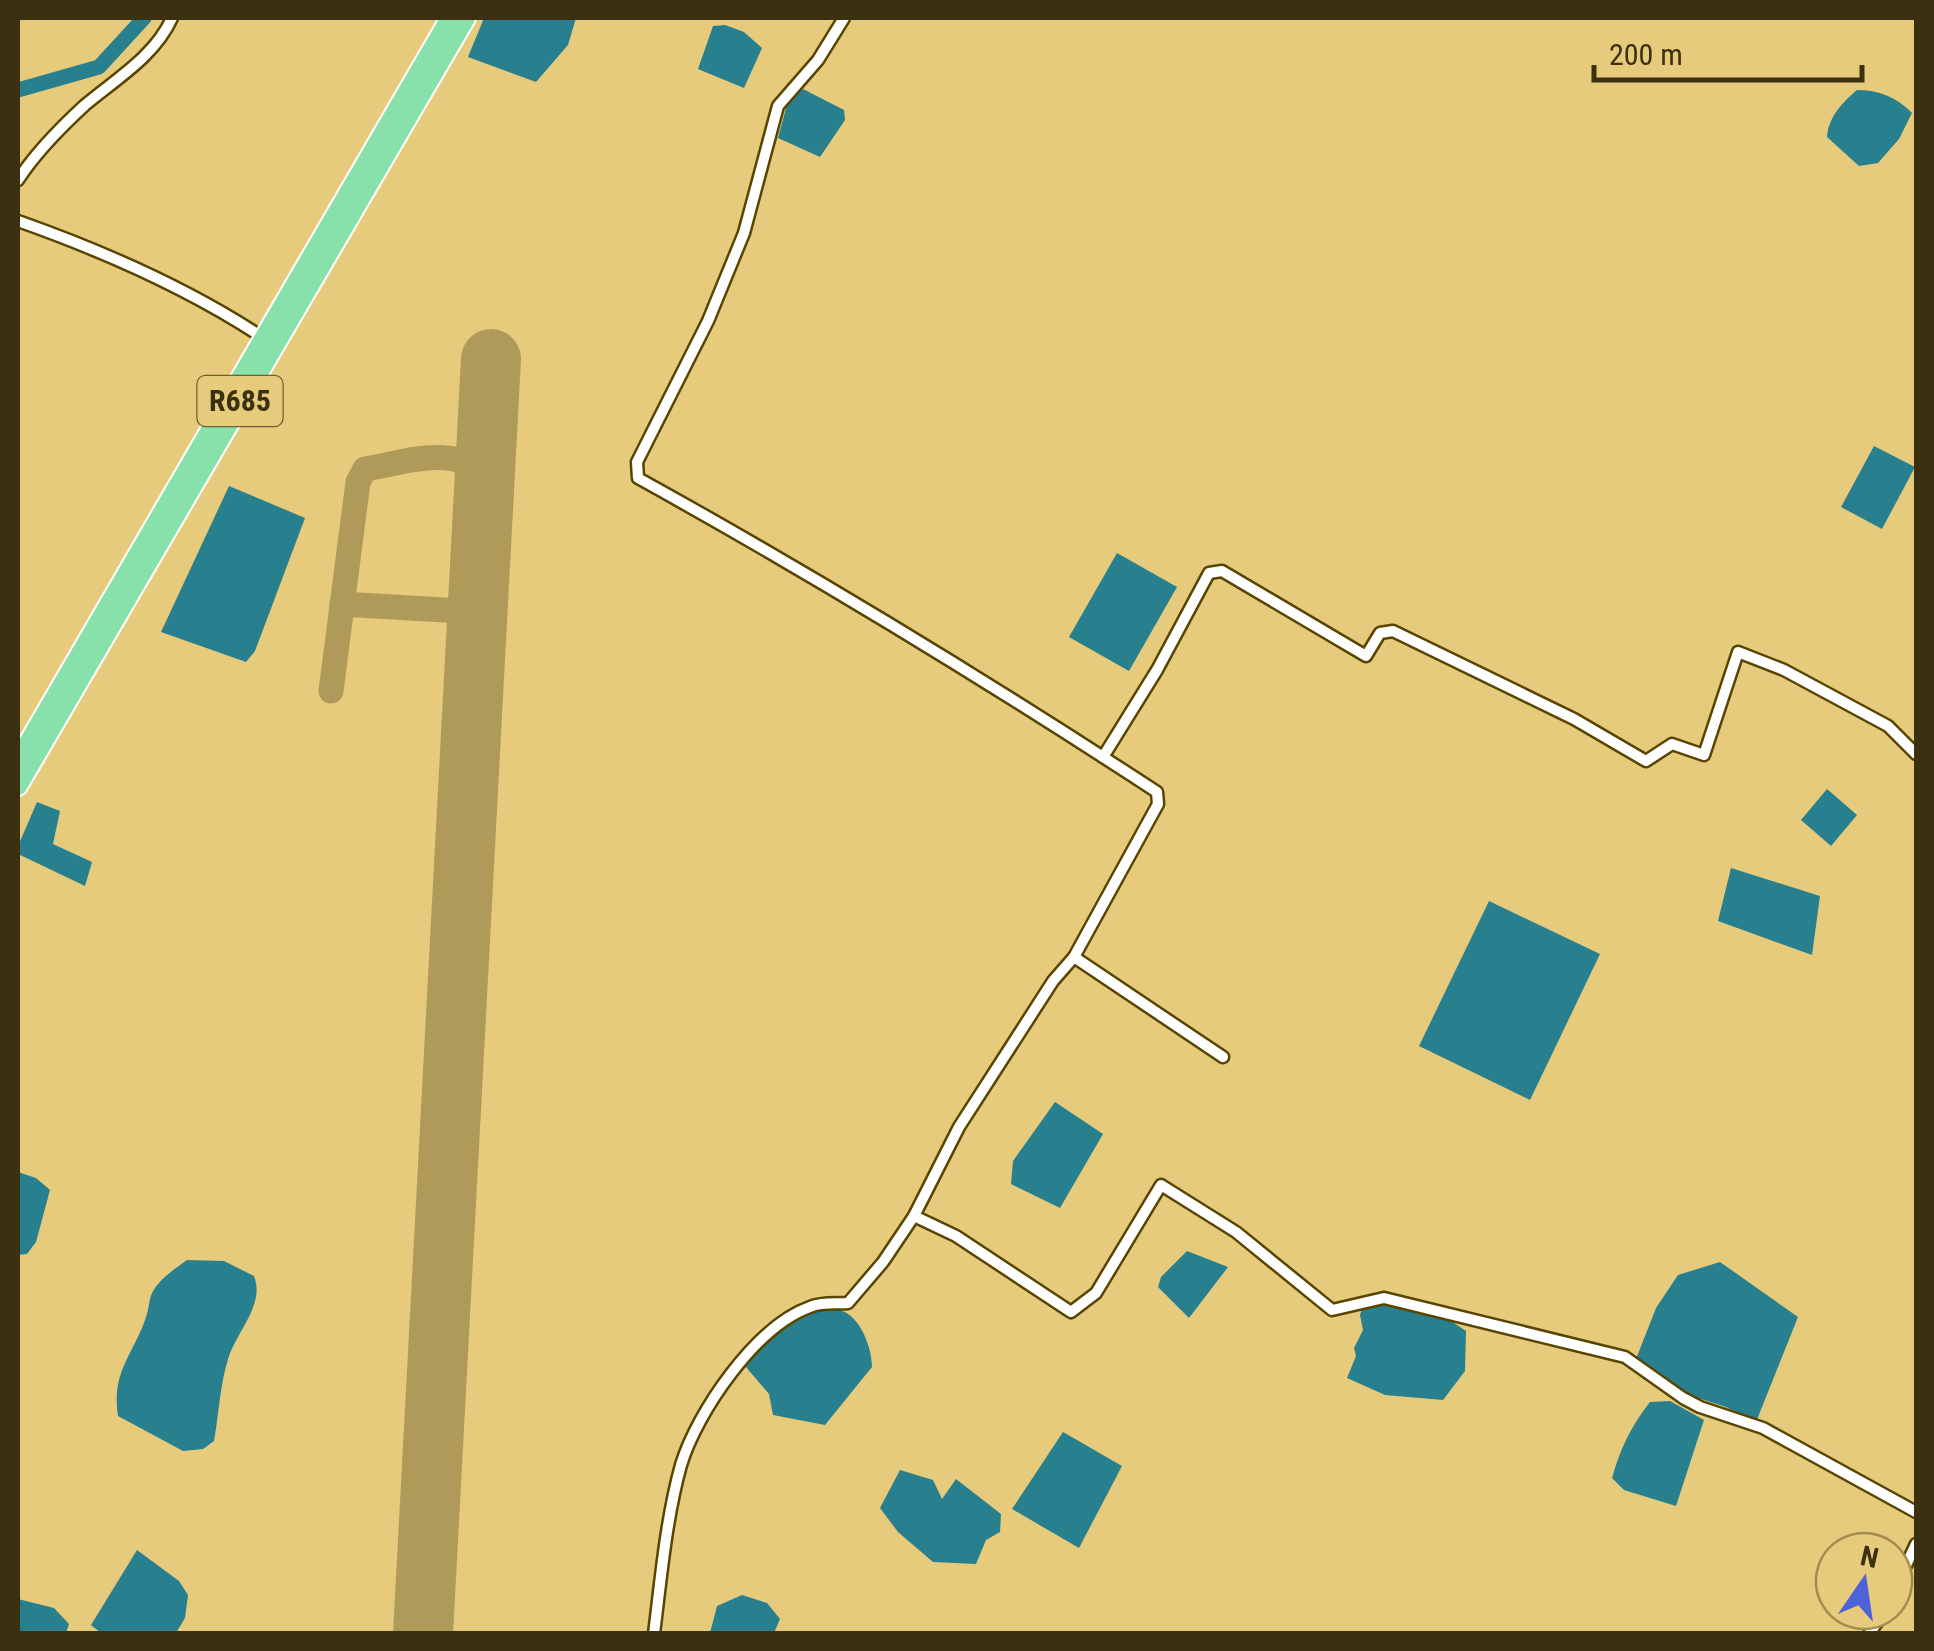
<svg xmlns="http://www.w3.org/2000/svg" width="1934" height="1651" viewBox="0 0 1934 1651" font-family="'Roboto Condensed',sans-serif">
	<rect width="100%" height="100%" fill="#e6cb7c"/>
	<g fill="#287f8e">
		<path d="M484,18H576L568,45L536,82L468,57Z"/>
		<path d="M725,25L744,32L762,48L744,88L698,69L713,26Z"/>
		<path d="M803,89L844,110L845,120L820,157L778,138L788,101Z"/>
		<path d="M1857,90C1878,90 1897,97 1912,113L1899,139L1878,163L1859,166L1827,137C1828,117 1843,102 1857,90Z"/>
		<path d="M1874,446L1915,467L1882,529L1841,507Z"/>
		<path d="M229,486L305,518L255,651L246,662L161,632Z"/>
		<path d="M1117,553L1177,587L1129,671L1069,637Z"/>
		<path d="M1827,789L1857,815L1831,846L1801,820Z"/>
		<path d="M37,802L60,811L53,844L92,862L85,886L18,854V846Z"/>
		<path d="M1731,868L1820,896L1812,955L1718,921Z"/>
		<path d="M1489,901L1600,954L1530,1100L1419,1046Z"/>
		<path d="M1055,1102L1103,1134L1060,1208L1011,1184L1013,1161Z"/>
		<path d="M18,1172L36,1178L50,1190L36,1242L27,1254L18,1255Z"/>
		<path d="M1187,1251L1228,1267L1189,1318L1158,1287L1161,1277Z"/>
		<path d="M187,1260L224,1261L254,1276C265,1304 238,1330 229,1356C220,1383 219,1413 214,1441L203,1449L183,1451L118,1416C111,1371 134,1354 146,1317C149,1309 149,1300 152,1293C159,1279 175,1269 187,1260Z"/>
		<path d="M1720,1262L1798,1317L1756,1422L1726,1407L1686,1394L1636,1359L1656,1308L1678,1275Z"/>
		<path d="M1379,1302L1451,1321L1466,1331L1465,1371L1443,1400L1385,1395L1347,1378L1356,1356L1354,1348L1363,1330L1360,1315L1363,1306Z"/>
		<path d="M814,1309C821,1309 833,1307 840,1310C861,1316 872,1349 872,1367L825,1425L773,1415L769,1394L746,1367L751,1352Z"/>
		<path d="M1670,1401L1704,1420L1676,1506L1624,1490L1612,1478C1620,1449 1631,1426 1650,1402Z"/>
		<path d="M1063,1432L1122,1466L1079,1548L1012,1509Z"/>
		<path d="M900,1470L933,1480L942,1499L956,1479L1001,1514L1000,1532L986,1540L976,1564L933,1562L898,1532L880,1508Z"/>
		<path d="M137,1550L179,1581L188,1595L185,1618L176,1633H101L91,1625Z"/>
		<path d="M742,1595L767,1603L780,1619L774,1633H710L717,1606Z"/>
		<path d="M18,1599L54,1608L69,1624L66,1633H18Z"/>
	</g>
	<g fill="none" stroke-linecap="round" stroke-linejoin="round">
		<path stroke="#287f8e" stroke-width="15" d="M18,90L99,67L144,18"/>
		<g stroke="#b09a59" stroke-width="25">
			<path d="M342,604L478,612"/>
			<path d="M331,691L358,482L365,469C407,462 451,444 486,475"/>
		</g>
		<path stroke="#b09a59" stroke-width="60" d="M423,1634L491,359"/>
		<defs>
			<g id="minor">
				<path d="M18,180C36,152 60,128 85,105C116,79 155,56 172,18"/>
				<path d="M18,221C103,251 186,287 262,337"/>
				<path d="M1103,757L1157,670L1209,573L1222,571L1366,656L1380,633L1393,631L1574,719L1646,761L1672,744L1704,755L1738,652L1784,670L1888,726L1916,754"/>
				<path d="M1074,957L1223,1057"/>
				<path d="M914,1216L956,1236L1071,1312L1096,1293L1161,1185L1236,1232L1332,1310L1384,1298L1625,1357L1683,1398L1700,1407L1763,1428L1916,1512"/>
				<path d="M1894,1591L1916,1544"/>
				<path d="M654,1634C661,1578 666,1519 681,1465C697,1412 756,1326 810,1307C821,1302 836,1304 848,1303L883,1262L914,1216L959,1127L1053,981L1074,957L1158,804L1157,792C987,681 815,576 638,478L637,462L708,321L744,233L778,106L818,60L844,18"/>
				<path d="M1869,1634L1885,1611"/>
			</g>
			<g id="primary">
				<path d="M18,760L450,18"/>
				<path d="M18,786L466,18"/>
			</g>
		</defs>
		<use href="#minor" stroke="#584500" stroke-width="15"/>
		<use href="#primary" stroke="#fff" stroke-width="22"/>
		<use href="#minor" stroke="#fff" stroke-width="10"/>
		<use href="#primary" stroke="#88e1aa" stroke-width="18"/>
	</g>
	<g text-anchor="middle" stroke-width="8" stroke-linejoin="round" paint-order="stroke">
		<rect fill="#e6cb7c" stroke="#6e5e30" stroke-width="2.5" x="197.5" y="376" width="85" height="50" rx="8"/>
		<g font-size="30" font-weight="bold" fill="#3b300f">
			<text x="240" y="411">R685</text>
		</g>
	</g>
	<rect width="1934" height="1651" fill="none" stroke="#3b300f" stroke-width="40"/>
	<g transform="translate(1864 1581) rotate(13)"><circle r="48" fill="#e6cb7c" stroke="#a28d50" stroke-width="2.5"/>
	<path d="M0-8L18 38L0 25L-18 38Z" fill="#4e63d8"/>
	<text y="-15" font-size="28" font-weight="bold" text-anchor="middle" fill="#3b300f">N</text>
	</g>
	<path d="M1594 65v15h268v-15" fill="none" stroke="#3b300f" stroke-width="5"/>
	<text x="1609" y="65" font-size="30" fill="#3b300f" stroke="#e6cb7c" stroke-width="8" paint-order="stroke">200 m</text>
</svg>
